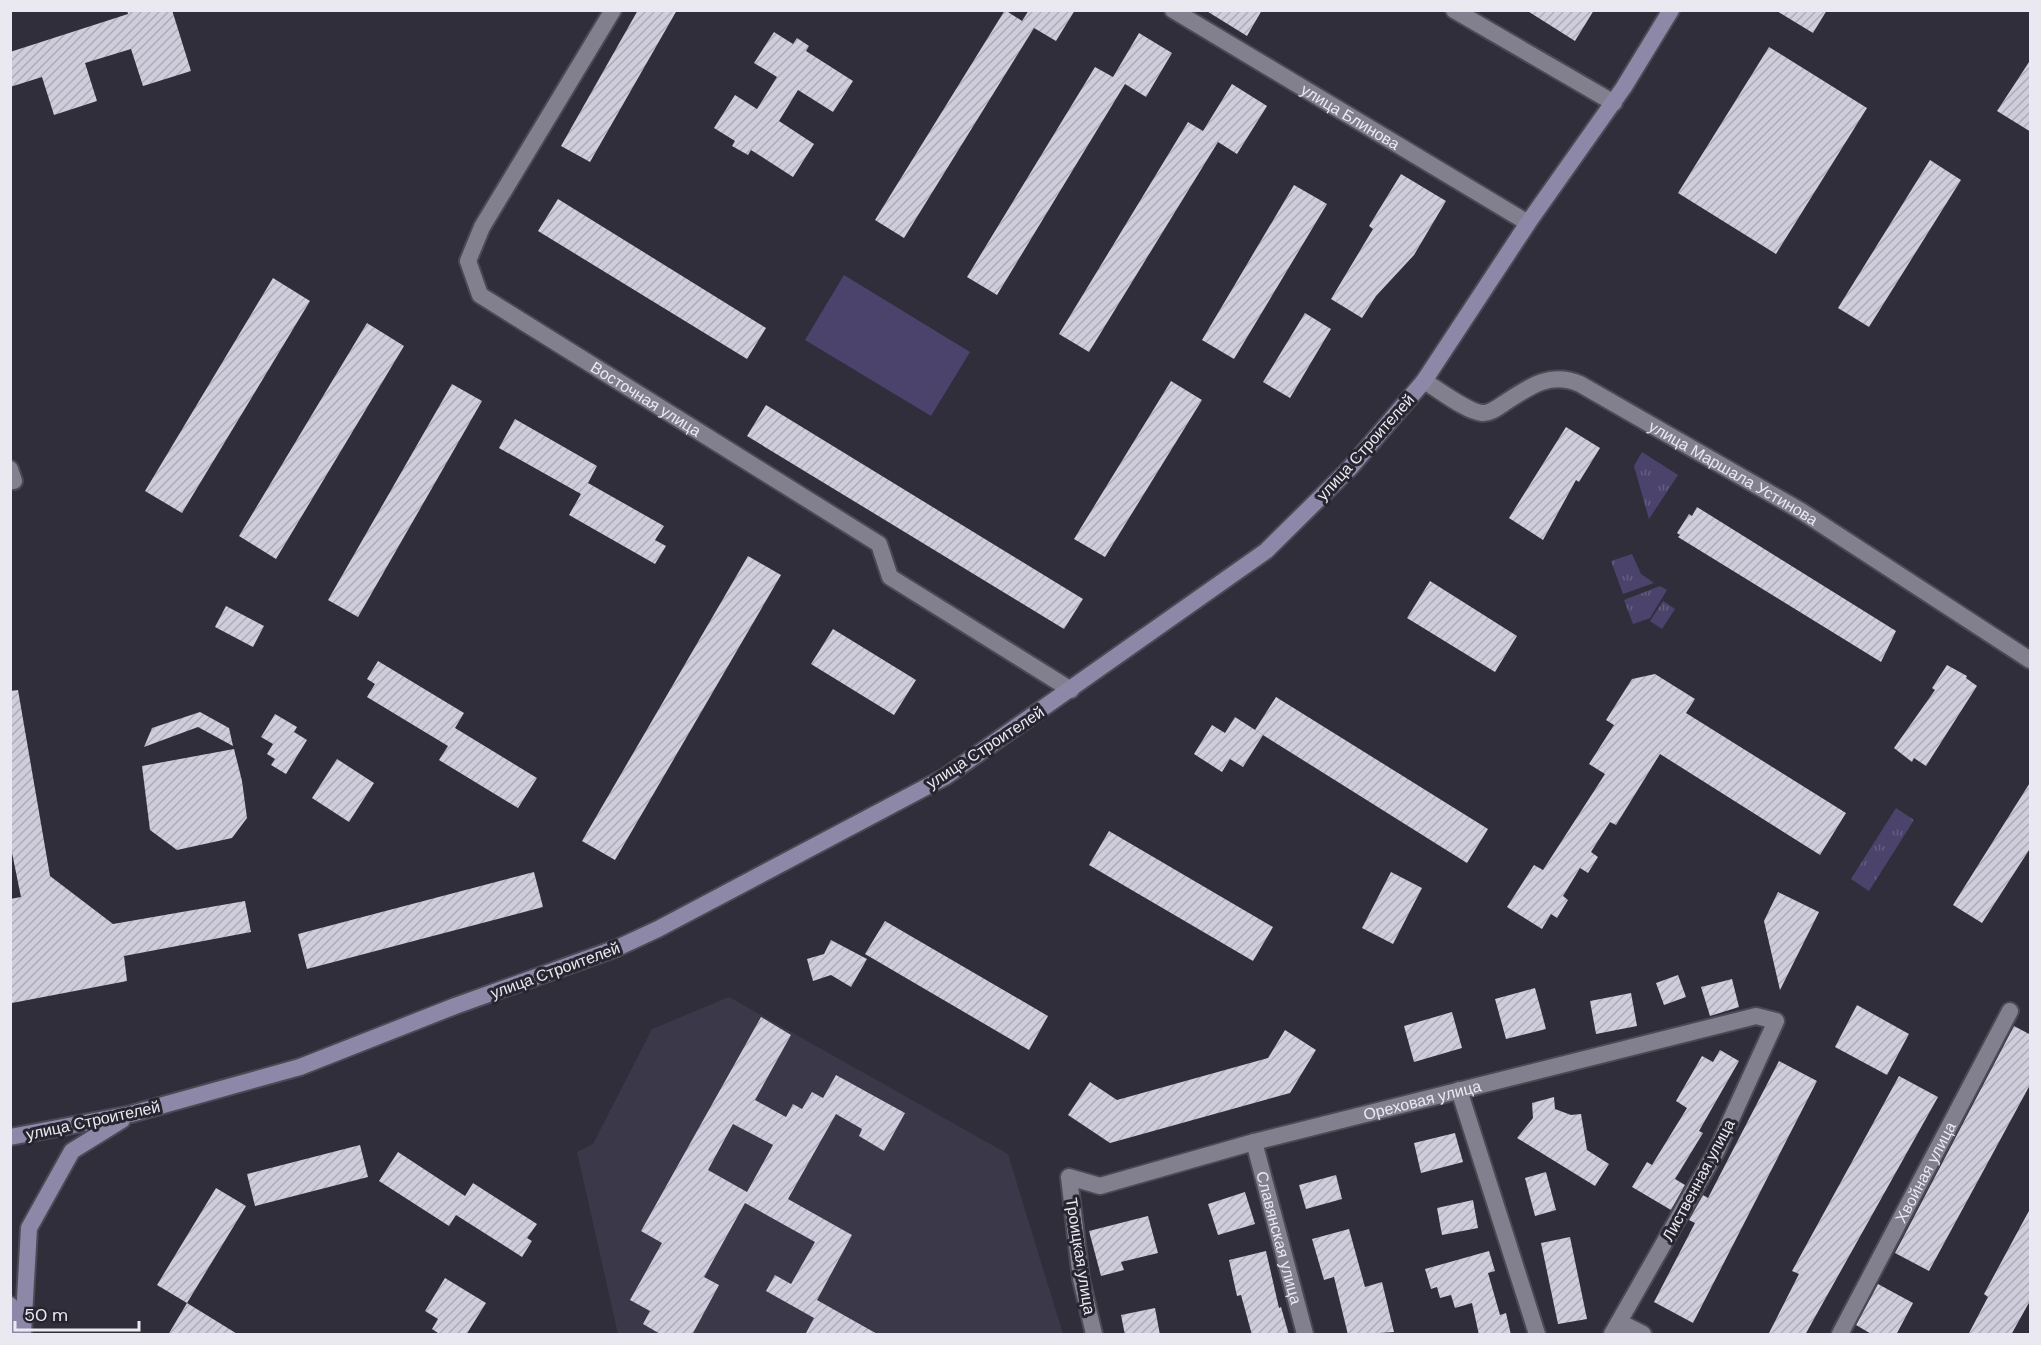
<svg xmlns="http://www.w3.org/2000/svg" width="2041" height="1345" viewBox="0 0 2041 1345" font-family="'DM Sans',sans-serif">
	<defs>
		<pattern id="grass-tufts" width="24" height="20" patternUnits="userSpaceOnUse" patternTransform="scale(1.5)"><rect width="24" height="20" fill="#4b436b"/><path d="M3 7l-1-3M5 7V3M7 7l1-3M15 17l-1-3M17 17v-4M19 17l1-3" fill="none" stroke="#655e81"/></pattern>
		<pattern id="building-hatch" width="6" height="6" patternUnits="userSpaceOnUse" patternTransform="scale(1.5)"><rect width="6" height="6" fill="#cfcddc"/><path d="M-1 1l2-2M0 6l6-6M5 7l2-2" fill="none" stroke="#adabb7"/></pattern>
	</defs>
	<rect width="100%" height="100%" fill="#302e3b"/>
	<path fill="#3b3849" d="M729,997L1008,1154L1063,1334H618L577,1152L593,1144L652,1029Z"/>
	<g fill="url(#grass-tufts)">
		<path d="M1642,452L1678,475L1649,519L1634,466Z"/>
		<path d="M1632,554L1641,574L1654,583L1623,594L1611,561Z"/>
		<path d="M1660,586L1667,590L1650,618L1633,624L1624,600Z"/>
		<path d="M1663,601L1675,609L1662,629L1650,621Z"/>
		<path d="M1896,808L1914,820L1869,891L1851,879Z"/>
	</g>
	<path fill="#4b436b" d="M844,275L970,352L931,416L805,340Z"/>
	<g fill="url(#building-hatch)" fill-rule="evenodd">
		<path d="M127,10H172L191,71L143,86L131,49L85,63L97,101L54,115L42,77L10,87V52L128,14Z"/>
		<path d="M638,10H677L590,162L561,146Z"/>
		<path d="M1005,10L1022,21L1029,10H1075L1056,41L1034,28L904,238L875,220Z"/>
		<path d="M1205,10H1262L1247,36Z"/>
		<path d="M1526,10H1594L1575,41Z"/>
		<path d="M1775,10H1827L1813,33Z"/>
		<path d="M774,32L793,44L797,38L809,46L806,51L853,81L833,112L798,90L779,121L814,144L793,177L751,150L748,155L732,146L735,141L714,128L735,95L757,109L777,77L754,63Z"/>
		<path d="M1139,33L1172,53L1146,97L1125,84L997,295L967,277L1095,67L1113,77Z"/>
		<path d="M1769,47L1867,108L1776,254L1678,193Z"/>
		<path d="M2031,59V132L1997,111Z"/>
		<path d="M1232,84L1267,106L1237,154L1218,142L1089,352L1059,334L1188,122L1203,131Z"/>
		<path d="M1930,160L1961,180L1869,327L1838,308Z"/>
		<path d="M1401,174L1446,201L1414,255L1376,296L1362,318L1331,299L1373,229L1369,226Z"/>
		<path d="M1294,185L1327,204L1234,359L1202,340Z"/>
		<path d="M558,199L766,328L747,359L538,231Z"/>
		<path d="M273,278L310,301L182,513L145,491Z"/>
		<path d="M1305,313L1331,329L1290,398L1263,382Z"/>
		<path d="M367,323L404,346L276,559L239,536Z"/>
		<path d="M1171,381L1202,400L1105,557L1074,539Z"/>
		<path d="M452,384L482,401L358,617L328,600Z"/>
		<path d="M766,405L1083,599L1064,629L747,436Z"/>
		<path d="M515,419L597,466L588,483L664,526L655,540L666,546L655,564L569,515L581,494L499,448Z"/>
		<path d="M1566,427L1600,448L1579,482L1576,480L1543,540L1509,518Z"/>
		<path d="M1697,507L1896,631L1881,662L1678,537L1680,535L1677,533L1689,514L1692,516Z"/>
		<path d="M748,556L781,575L615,860L582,841Z"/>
		<path d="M1430,581L1517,636L1495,672L1407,618Z"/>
		<path d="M226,606L264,626L253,647L215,627Z"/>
		<path d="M833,629L916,680L894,715L811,664Z"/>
		<path d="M378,661L464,713L455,728L537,778L518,808L439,760L448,746L367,697L375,684L367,679Z"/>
		<path d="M1947,665L1967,676L1966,678L1977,686L1926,766L1914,758L1912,762L1894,748L1935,690L1932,688Z"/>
		<path d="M1655,674L1695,699L1686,713L1846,813L1820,855L1660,754L1616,825L1610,822L1591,852L1598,857L1588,873L1580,868L1563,896L1568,900L1557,918L1551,914L1542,929L1507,907L1534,865L1543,870L1605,774L1589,764L1614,725L1606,720L1632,679Z"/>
		<path d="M18,690L50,876L113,924L245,901L251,932L124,956L127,981L12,1003L10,899L21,897L10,843V691Z"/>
		<path d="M1276,697L1488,829L1467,863L1255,730Z"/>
		<path d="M200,712L229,728L233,746L198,727L144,747L152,728Z"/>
		<path d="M275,714L297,727L294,732L307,740L286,774L271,765L275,759L267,754L273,744L261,737Z"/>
		<path d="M1235,717L1263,735L1243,767L1230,759L1222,772L1194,754L1212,725L1225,733Z"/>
		<path d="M234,749L242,781L247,818L232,838L177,850L150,830L142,766Z"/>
		<path d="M337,759L374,783L349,822L312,798Z"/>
		<path d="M2031,781V847L1982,923L1953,905Z"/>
		<path d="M1109,831L1273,927L1253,961L1089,865Z"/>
		<path d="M534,872L543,907L307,969L298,934Z"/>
		<path d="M1391,872L1422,888L1393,944L1362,928Z"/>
		<path d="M1778,892L1819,912L1780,990L1764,921Z"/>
		<path d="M885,921L1048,1016L1029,1050L865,954Z"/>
		<path d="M831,940L867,959L851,987L831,975L813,981L807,959L824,954Z"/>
		<path d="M1678,975L1686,997L1664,1005L1656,983Z"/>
		<path d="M1732,979L1739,1007L1710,1016L1701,987Z"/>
		<path d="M1535,988L1546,1029L1506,1039L1495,999Z"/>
		<path d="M1631,993L1637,1026L1596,1034L1590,1001Z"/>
		<path d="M1857,1005L1909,1034L1887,1075L1835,1047Z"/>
		<path d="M1452,1012L1462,1048L1414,1062L1404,1026Z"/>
		<path d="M761,1017L791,1035L755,1100L786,1117L793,1104L802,1109L812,1092L823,1098L836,1075L905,1113L884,1151L859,1136L862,1129L836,1114L788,1199L852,1235L817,1300L879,1335H805L814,1318L766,1291L775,1275L791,1284L815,1242L745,1203L704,1277L719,1285L692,1335H662L643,1324L650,1311L630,1300L662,1243L641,1231ZM733,1124L773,1145L747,1192L708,1170Z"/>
		<path d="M2014,1026L2031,1035V1083L1929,1271L1895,1253Z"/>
		<path d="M1285,1030L1316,1050L1290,1093L1110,1143L1068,1115L1090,1082L1117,1100L1268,1058Z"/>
		<path d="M1720,1050L1739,1061L1699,1131L1703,1133L1675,1179L1685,1185L1671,1210L1632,1187L1647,1162L1652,1165L1687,1108L1676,1101L1702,1056L1713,1062Z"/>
		<path d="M1779,1061L1817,1081L1693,1323L1654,1302L1695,1223L1689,1220L1703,1195L1708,1198Z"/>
		<path d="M1899,1076L1938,1097L1805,1335H1768L1799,1274L1792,1271Z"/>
		<path d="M1554,1097L1555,1109L1571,1115L1581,1114L1587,1150L1609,1164L1595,1186L1517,1138L1533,1118L1532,1103Z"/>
		<path d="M1455,1133L1463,1162L1421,1173L1414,1143Z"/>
		<path d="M360,1145L368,1177L255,1206L247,1174Z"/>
		<path d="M398,1152L465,1196L473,1183L537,1224L527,1238L532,1241L522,1257L456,1215L449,1226L379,1181Z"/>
		<path d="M1546,1172L1556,1210L1535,1216L1525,1178Z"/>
		<path d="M1336,1175L1342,1199L1306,1209L1299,1185Z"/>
		<path d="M216,1188L246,1206L187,1303L157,1285Z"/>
		<path d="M1245,1192L1255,1224L1218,1235L1208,1204Z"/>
		<path d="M1473,1200L1478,1228L1442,1235L1437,1208Z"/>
		<path d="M2031,1207V1299L2011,1335H1968L1988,1297L1984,1294Z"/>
		<path d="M1148,1216L1158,1253L1121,1262L1124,1270L1101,1276L1089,1231Z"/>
		<path d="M1349,1229L1365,1287L1382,1282L1394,1332L1348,1335L1334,1277L1324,1280L1312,1239Z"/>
		<path d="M1570,1237L1587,1319L1558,1324L1541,1243Z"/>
		<path d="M1266,1251L1279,1308L1281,1307L1289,1335H1252L1241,1295L1237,1296L1229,1260Z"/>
		<path d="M1489,1251L1495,1271L1488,1273L1500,1315L1506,1313L1511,1335H1479L1472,1303L1455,1308L1451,1295L1440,1298L1437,1287L1431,1289L1425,1269Z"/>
		<path d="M445,1278L486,1303L466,1335H441L432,1329L438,1319L425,1311Z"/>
		<path d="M1878,1284L1913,1303L1896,1335H1873L1856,1325Z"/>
		<path d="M187,1303L239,1335H168Z"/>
		<path d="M1155,1308L1160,1335H1125L1121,1315Z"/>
	</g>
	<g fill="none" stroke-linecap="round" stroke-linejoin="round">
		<defs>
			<g id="minor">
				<path id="s1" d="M613,10L482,227L468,261L480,295L879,544L890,577L1071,690"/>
				<path id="s2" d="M1173,10L1528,223"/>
				<path d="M1454,10L1614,103"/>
				<path id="s3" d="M1424,381C1438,389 1467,412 1482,413C1489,414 1497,408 1503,404C1529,387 1549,371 1580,384L1801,511L2030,660"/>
				<path d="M10,469L14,481"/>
				<path d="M1459,1090L1537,1334"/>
				<path id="s4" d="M1254,1142L1305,1334"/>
				<path d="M1619,1322L1643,1334"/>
				<path id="s5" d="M1094,1334L1081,1279L1069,1177L1100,1186L1254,1142L1756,1016L1776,1021L1717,1150L1612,1334"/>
				<path id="s6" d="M1840,1334L2010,1011"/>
			</g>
			<g id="secondary">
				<path d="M10,1137L131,1114L300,1067L455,1006L617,948L658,929L945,777L1266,551L1350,468L1424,381L1528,223L1624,87L1671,10"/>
				<path d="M10,1305L18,1334"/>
				<path d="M23,1334L29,1228L72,1151L122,1120"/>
			</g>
		</defs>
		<use href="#minor" stroke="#4a4954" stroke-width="20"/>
		<use href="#secondary" stroke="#4a4954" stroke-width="20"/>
		<use href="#minor" stroke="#82808e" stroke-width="16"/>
		<use href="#secondary" stroke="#8d87a8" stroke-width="16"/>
	</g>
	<g text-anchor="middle" stroke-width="6" stroke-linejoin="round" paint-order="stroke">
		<g font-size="16" fill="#eae9f1" stroke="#272530">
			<text dy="6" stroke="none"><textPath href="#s2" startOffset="207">улица Блинова</textPath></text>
			<text dy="6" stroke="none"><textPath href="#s1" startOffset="522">Восточная улица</textPath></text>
			<text transform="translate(1365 447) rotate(-48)" y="6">улица Строителей</text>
			<text dy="6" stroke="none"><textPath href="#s3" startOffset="351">улица Маршала Устинова</textPath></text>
			<text transform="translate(985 747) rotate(-33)" y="6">улица Строителей</text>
			<text transform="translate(555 970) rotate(-20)" y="6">улица Строителей</text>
			<text dy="6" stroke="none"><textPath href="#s5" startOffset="525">Ореховая улица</textPath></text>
			<text transform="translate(93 1120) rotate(-12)" y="6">улица Строителей</text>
			<text dy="6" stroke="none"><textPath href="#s6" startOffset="183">Хвойная улица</textPath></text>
			<text transform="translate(1698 1180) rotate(-62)" y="6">Лиственная улица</text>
			<text dy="6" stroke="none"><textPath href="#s4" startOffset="99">Славянская улица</textPath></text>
			<text transform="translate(1081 1256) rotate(81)" y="6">Троицкая улица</text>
		</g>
	</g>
	<rect width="2041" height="1345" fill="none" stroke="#eae9f1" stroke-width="24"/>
	<path d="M15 1321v9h124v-9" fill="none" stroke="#eae9f1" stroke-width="3"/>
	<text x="24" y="1321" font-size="18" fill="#eae9f1" stroke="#272530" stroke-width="4.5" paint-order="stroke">50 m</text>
</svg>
